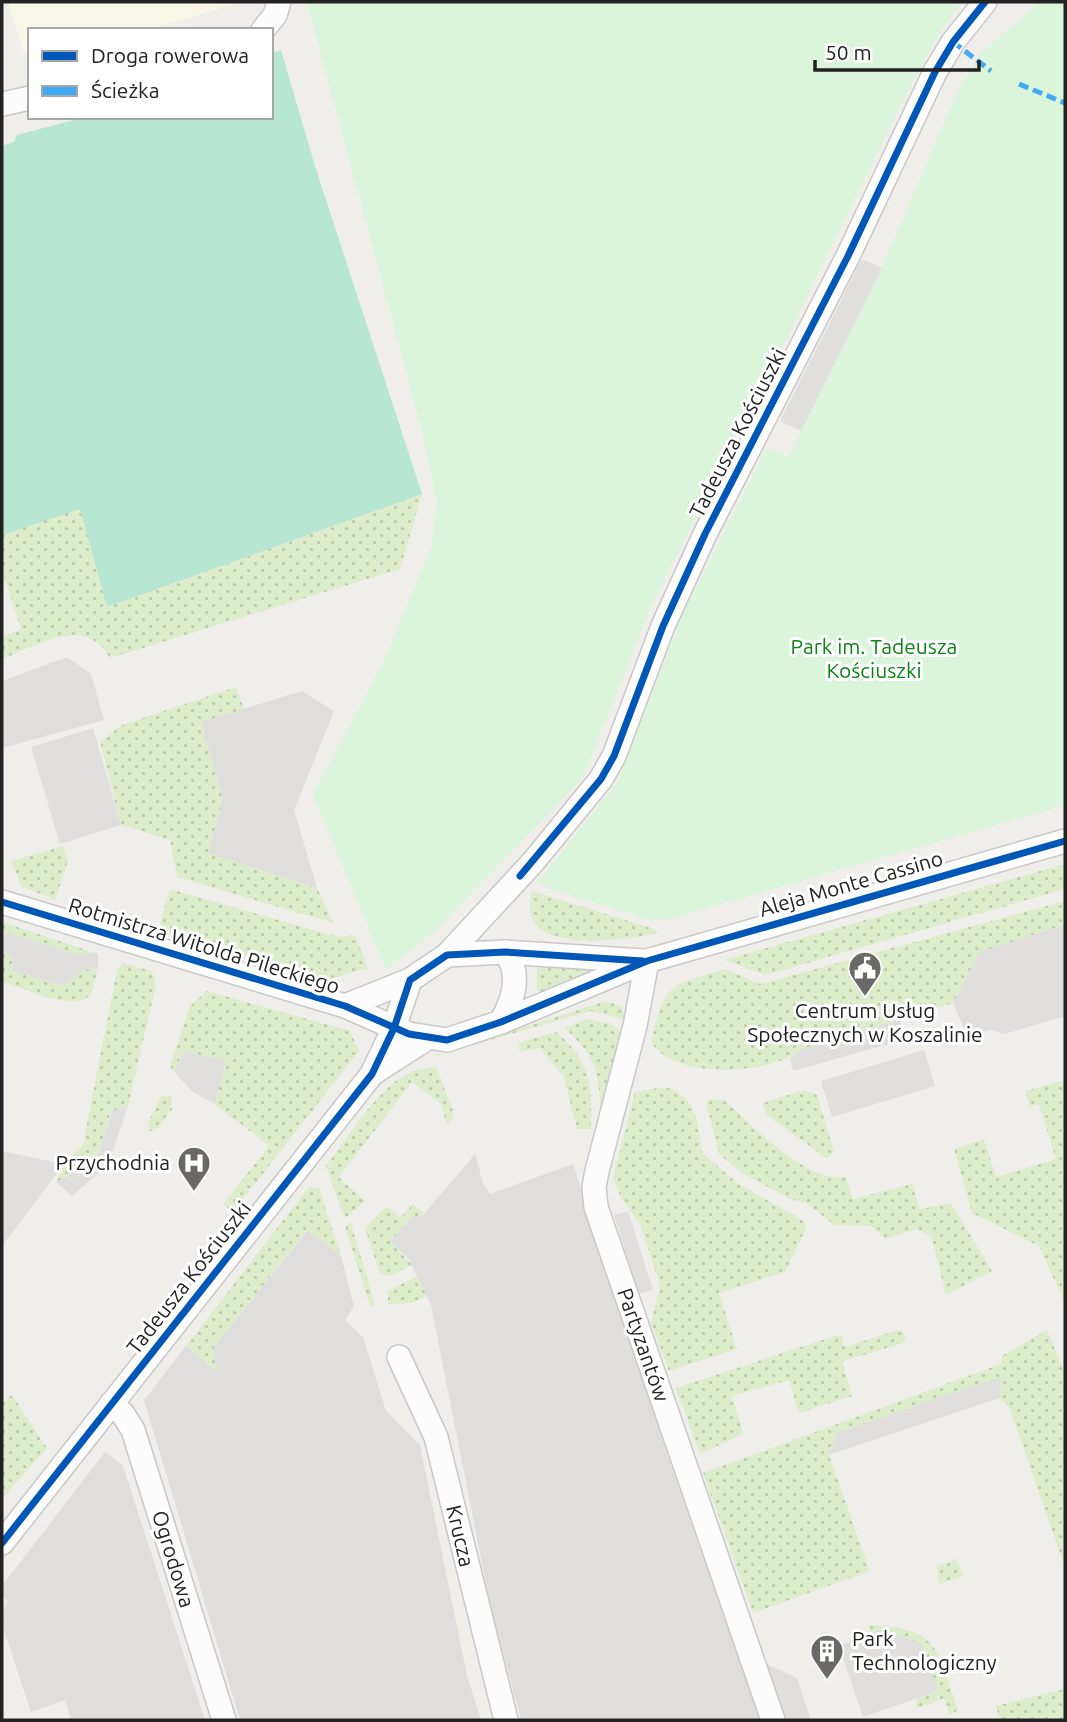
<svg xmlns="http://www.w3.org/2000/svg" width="1067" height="1722" viewBox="0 0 1067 1722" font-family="Ubuntu,sans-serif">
	<defs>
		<pattern id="grass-dots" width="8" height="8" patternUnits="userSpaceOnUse" patternTransform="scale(1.75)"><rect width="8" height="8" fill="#ddeccb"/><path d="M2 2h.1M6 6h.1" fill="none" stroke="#bdcaae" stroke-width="1.8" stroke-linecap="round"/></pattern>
	</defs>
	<rect width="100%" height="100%" fill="#f0eeeb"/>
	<g fill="#dfdedc">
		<path d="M67,657L91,674L104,720L2,748V681Z"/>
		<path d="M302,691L334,711L294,810L317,888L208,853L223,799L201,722Z"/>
		<path d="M475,1154L483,1183L490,1194L573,1164L667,1454L760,1720H521L490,1604L431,1305L408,1258L390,1241L414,1215L422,1216Z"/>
		<path d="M308,1230L341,1256L354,1306L345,1320L363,1337L386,1411L420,1445L467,1676L481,1720H240L144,1400L186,1346L217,1371L213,1348Z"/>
		<path d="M105,1452L123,1466L205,1720H71L65,1700L31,1712L2,1624V1612L8,1601L2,1596V1586Z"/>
	</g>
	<path fill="#f8f7e8" d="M8,2H241L149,30H30V56L23,51Z"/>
	<g fill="url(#grass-dots)">
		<path d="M422,494L400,569L110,658C86,614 37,646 2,659V637L21,629L2,570V535L80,508L107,607Z"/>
		<path d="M236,687L244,709L201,722L223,799L208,853L317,888L333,923L177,877L170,840L121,825L100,742L122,725Z"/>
		<path d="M63,846L68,861L55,900L21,886L11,861Z"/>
		<path d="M1065,864V889L765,975L724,960Z"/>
		<path d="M170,889L338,937L355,935L368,968L328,980L313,979L158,932Z"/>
		<path d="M532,891L654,929L658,933C630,939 552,951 534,922C528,913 530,901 532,891Z"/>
		<path d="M1065,901V925L980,952L953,1003L802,1049C770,1075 675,1081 651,1042C666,981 668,987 725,969L760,984Z"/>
		<path d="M2,922L92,952L80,956L5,932L2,940Z"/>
		<path d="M2,950L13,959L12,970L67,984L81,971L98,967C96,975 95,987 91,994C77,1014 20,987 2,981Z"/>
		<path d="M123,963L152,971L156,985L128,1106L111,1111L96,1160L56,1182L64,1164L83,1145L117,970Z"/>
		<path d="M613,965L543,994L537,990V966Z"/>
		<path d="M207,991L350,1031L359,1051L233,1212L223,1204L269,1146L215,1104L226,1060L183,1052L174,1072L170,1066L190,1006Z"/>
		<path d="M606,1001L621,1006L626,1020L591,1011L420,1060Z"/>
		<path d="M587,1019L612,1024L623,1034L601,1119C599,1075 598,1059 565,1028Z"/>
		<path d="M556,1032C593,1064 592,1083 591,1129H577L564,1077L540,1048L520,1052L518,1043Z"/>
		<path d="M436,1067L455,1116L447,1125L441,1104L412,1082L339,1177L365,1201L347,1217H344L326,1166C347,1139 381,1082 414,1071C421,1069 429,1068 436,1067Z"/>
		<path d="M1065,1080V1304L1039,1246L972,1213L954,1149L984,1139L996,1177L1056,1159L1039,1104L1030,1107L1025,1091Z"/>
		<path d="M664,1087C699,1095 697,1125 703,1154L739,1184L802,1220L807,1227L785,1272L719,1293L737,1349L669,1371L651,1323L660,1285L640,1224L622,1200L613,1178L635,1092Z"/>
		<path d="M804,1090L817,1095L834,1151L827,1159L766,1114L763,1103Z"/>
		<path d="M161,1096H171L172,1110L157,1128L150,1131L148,1123Z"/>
		<path d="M710,1099L724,1100C756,1127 803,1182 846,1177L853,1199L912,1184L920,1209L951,1203L992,1271L946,1295L931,1236L916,1229L885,1239L871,1226L834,1225L806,1203L790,1199L742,1173L719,1154L706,1103Z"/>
		<path d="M309,1187L319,1188L341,1256L307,1230L213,1348L218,1372L186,1346Z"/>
		<path d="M413,1204L424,1213L421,1216H413L390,1241L412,1265L391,1276L380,1274L365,1228L387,1206L400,1218Z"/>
		<path d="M351,1223L375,1305V1306H370L345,1226Z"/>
		<path d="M417,1276L427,1296L413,1303L388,1304V1291Z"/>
		<path d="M902,1329L906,1339L901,1344L842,1361L852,1396L799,1413L789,1380L732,1396L743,1434L700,1454L676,1388L841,1334L844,1347Z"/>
		<path d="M1047,1330L1065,1373V1568L1010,1409L1000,1398L1001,1378L837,1433L829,1455L870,1571L753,1613L703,1473L1001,1364L1002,1356Z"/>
		<path d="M12,1395L47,1448L2,1499V1402Z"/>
		<path d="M957,1559L963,1576L939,1584L937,1566Z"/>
		<path d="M868,1625C942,1629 936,1648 958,1710L950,1715L944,1699L917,1708L916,1699L938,1691L872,1639Z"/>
		<path d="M1065,1689V1720H1000L996,1706Z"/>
	</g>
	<g fill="#daf5da">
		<path d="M307,2H961L940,32L900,106L759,394L653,601L583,778L435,931L386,969L313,795L385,659L432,545L437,502L421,427Z"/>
		<path d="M1040,2H1065V805L669,919L650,920L550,889L538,882L617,783L685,610L767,448L788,457L882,268L956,95L981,53Z"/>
	</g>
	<path fill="#b7e6d2" d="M281,50L315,166L422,494L107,607L80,509L2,535V146L14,142L17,135L85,117H271V53Z"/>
	<g fill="#e0dfde">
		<path d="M862,259L882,268L801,431L780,421Z"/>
		<path d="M93,728L121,825L60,844L31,747Z"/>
		<path d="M1065,925V1016L1005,1034L992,1030L967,1035L953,1003L980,952Z"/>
		<path d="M5,932L80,956L92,952L98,954V967L81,971L67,984L59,985L12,970L13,959L2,950Z"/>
		<path d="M900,1019L906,1039L793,1071L790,1058L802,1049Z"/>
		<path d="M924,1050L935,1086L832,1117L821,1081Z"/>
		<path d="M183,1052L226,1060L215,1104L193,1092L174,1072Z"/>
		<path d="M128,1106L108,1165L72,1196L56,1182L96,1160L112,1111Z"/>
		<path d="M2,1151L64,1164L2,1246Z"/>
		<path d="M628,1211L653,1290L639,1294L614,1215Z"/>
		<path d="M1001,1377L1000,1398L829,1455L837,1433Z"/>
		<path d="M879,1630L921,1643L938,1691L863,1717L839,1646Z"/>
		<path d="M764,1663L797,1678L811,1720H786Z"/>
	</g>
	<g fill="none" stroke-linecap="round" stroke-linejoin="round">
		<defs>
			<g id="minor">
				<path d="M263,30L275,15L279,2"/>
				<path d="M2,104L30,98"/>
				<path d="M2,902L345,1006L409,1034L447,1040L501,1022L647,961L1065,841"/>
				<path d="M447,955L533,862L601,779L614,756L663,626L705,534L848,256L935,72L953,42L985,2"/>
				<path d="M647,961L635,1026L597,1171L594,1187L596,1207L773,1720"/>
				<path d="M345,1006L410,980"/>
				<path d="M501,1022C513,1001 522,973 505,952"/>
				<path d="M373,1073L426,1039"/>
				<path d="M399,1357L436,1437L506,1720"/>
				<path d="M111,1404L123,1414L133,1430L224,1720"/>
				<path d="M2,1543L372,1074L394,1028L410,980L447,955L505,952L644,961"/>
			</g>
		</defs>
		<use href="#minor" stroke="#c9c8c7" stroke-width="26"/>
		<use href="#minor" stroke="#fdfcfc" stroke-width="23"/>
		<g stroke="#3fa9f5" stroke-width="5" stroke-dasharray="10 5" stroke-linecap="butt">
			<path d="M953,42L991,71"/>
			<path d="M1019,84L1065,103"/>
		</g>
		<defs>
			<g id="cycleway">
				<path d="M520,876L601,779L614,756L663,626L705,534L848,256L935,72L953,42L985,2"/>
				<path d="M2,902L345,1006L409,1034L447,1040L501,1022L647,961L1065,841"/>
				<path d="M2,1543L372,1074L394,1028L410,980L447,955L505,952L643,961"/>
			</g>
		</defs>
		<use href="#cycleway" stroke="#fff" stroke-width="11"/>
		<use href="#cycleway" stroke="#0057b8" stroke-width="7"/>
	</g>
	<defs>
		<symbol id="civic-pin" viewBox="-11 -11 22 30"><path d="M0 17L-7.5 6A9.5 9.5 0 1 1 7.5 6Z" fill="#6a6968" stroke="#fff"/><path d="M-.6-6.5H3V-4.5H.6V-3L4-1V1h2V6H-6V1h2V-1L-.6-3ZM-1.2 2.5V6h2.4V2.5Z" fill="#fff"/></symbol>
		<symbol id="hospital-pin" viewBox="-11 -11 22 30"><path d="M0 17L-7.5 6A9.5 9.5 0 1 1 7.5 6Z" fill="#6a6968" stroke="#fff"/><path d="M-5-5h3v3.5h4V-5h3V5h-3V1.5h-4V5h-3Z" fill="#fff"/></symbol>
		<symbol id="building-pin" viewBox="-11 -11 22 30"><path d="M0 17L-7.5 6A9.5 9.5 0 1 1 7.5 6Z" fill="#6a6968" stroke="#fff"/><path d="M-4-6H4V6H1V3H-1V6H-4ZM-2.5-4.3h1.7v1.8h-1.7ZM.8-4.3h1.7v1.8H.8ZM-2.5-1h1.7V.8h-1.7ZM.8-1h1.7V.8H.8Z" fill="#fff"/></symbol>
	</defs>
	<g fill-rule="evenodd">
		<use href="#civic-pin" x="846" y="949" width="38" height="52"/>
		<use href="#hospital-pin" x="175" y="1144" width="38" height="52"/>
		<use href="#building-pin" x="808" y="1632" width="38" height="52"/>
	</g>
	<g text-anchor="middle" stroke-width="6" stroke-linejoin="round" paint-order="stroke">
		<g font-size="21" fill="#222" stroke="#fff">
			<text transform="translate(738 433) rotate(-63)" y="7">Tadeusza Kościuszki</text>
			<text transform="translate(851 884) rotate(-16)" y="7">Aleja Monte Cassino</text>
			<text transform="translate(204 946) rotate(17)" y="7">Rotmistrza Witolda Pileckiego</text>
			<text transform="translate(189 1278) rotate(-52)" y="7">Tadeusza Kościuszki</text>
			<text transform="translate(643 1345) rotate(71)" y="7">Partyzantów</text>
			<text transform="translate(460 1536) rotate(77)" y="7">Krucza</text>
			<text transform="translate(173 1559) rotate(73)" y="7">Ogrodowa</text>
		</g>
		<g font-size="21" fill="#0c8416" stroke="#fff">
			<text x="874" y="654">Park im. Tadeusza<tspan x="874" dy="24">Kościuszki</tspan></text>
		</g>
		<g font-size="21" fill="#222" stroke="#fff">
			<text x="865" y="1018">Centrum Usług<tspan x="865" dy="24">Społecznych w Koszalinie</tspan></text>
			<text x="170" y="1170" text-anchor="end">Przychodnia</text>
			<text x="852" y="1646" text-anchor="start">Park<tspan x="852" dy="24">Technologiczny</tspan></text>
		</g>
	</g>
	<rect width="1067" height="1722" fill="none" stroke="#222222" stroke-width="7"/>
	<rect x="28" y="28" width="245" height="91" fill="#ffffff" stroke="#a7a7a7" stroke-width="2"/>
	<rect x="42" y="51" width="35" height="10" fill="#0057b8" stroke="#a7a7a7" stroke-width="2"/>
	<text x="91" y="63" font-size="21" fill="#222222">Droga rowerowa</text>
	<rect x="42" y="86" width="35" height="10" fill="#3fa9f5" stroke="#a7a7a7" stroke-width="2"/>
	<text x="91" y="98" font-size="21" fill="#222222">Ścieżka</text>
	<path d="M815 60v10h164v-10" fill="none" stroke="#222222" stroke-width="3.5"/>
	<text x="825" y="60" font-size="21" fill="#222222" stroke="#ffffff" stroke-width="5" paint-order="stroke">50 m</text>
</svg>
